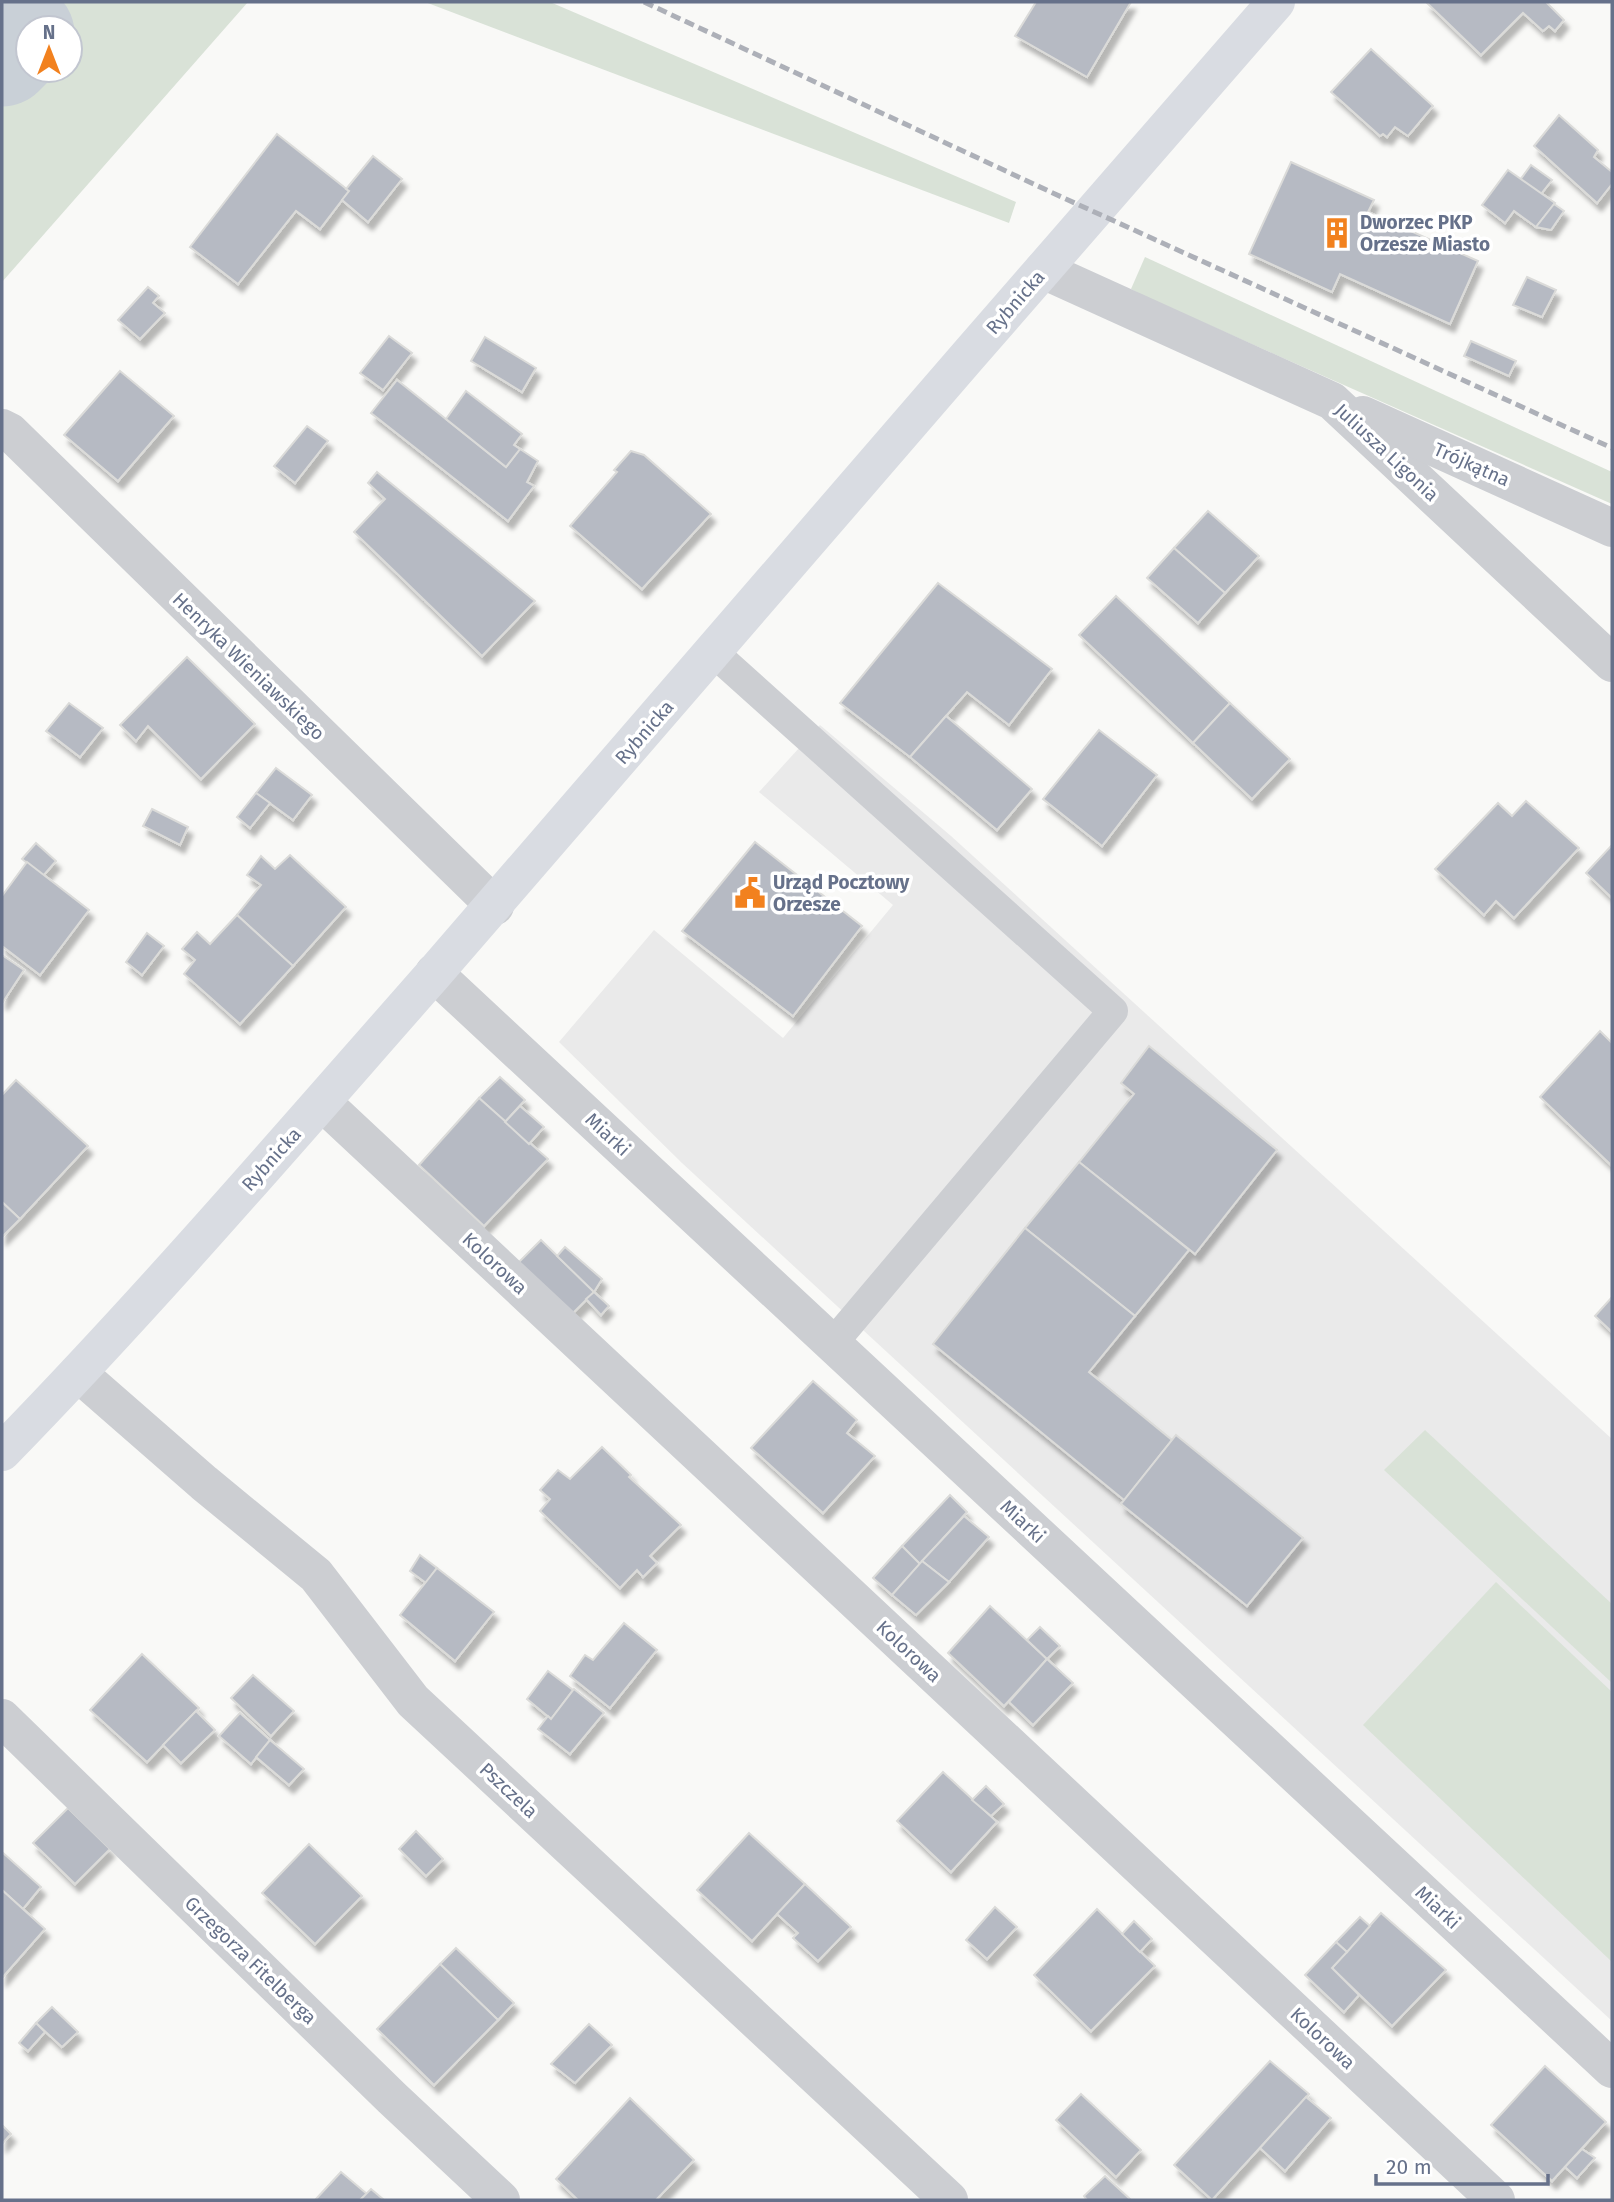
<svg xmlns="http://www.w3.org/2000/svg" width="1614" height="2202" viewBox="0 0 1614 2202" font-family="'Fira Sans',sans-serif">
	<defs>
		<filter id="shadow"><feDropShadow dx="4.5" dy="8" stdDeviation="2" flood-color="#0004"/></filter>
	</defs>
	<rect width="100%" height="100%" fill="#f9f9f7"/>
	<path fill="#eaeaea" d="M820,725L951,836L1612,1439V2021L682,1163L559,1042L654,930L783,1038L893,905L759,792Z"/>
	<g fill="#d9e2d7" fill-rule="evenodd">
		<path d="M2,2H248L2,282ZM28,28H70V70H28Z"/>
		<path d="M425,2H550L1016,202L1009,223Z"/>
		<path d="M1145,257L1612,472V504L1148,298L1131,289Z"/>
		<path d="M1425,1430L1612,1604V1683L1384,1470Z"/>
		<path d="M1496,1582L1612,1692V1962L1363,1725Z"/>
	</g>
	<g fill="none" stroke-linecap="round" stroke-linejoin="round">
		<path stroke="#c9d0d7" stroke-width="103" d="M2,55L23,34"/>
	</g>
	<g fill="#b6bac3" stroke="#dbdbd9" stroke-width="2" filter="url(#shadow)">
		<path d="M1036,2H1131L1087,77L1015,36Z"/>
		<path d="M1426,2H1546L1564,20L1555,31L1549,26L1543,31L1523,13L1481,55Z"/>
		<path d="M1371,49L1433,106L1408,136L1395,127L1387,137L1383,134L1380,136L1331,92Z"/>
		<path d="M1559,115L1598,150L1594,157L1612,172V184L1597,203L1534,146Z"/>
		<path d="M277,134L349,191L320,229L296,211L238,284L190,247Z"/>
		<path d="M373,156L402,179L368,222L342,200L349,191L346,189Z"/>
		<path d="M1291,162L1374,200L1368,212L1478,261L1450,324L1340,274L1332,292L1249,254Z"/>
		<path d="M1531,165L1552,180L1541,194L1520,180Z"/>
		<path d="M1508,170L1555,203L1536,227L1514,211L1505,223L1482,205Z"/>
		<path d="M1554,204L1564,211L1551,230L1536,227Z"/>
		<path d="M1527,277L1556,290L1542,317L1513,305Z"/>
		<path d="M148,287L159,296L153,303L165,313L140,339L118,320Z"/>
		<path d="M389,336L412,353L383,390L360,373Z"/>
		<path d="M485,337L536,368L522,392L471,361Z"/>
		<path d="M1471,341L1516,361L1509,376L1464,356Z"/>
		<path d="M120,371L174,416L118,481L64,435Z"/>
		<path d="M397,380L506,467L520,449L538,461L527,482L534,486L508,521L371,413Z"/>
		<path d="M466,391L522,434L514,445L520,449L506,467L446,419Z"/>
		<path d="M307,426L328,441L295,483L274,466Z"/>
		<path d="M631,451L644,455L711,514L642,589L570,526L617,472L614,470Z"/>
		<path d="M377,472L535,601L482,656L354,532L385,499L368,483Z"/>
		<path d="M1208,511L1259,556L1225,593L1174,548Z"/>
		<path d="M1174,548L1225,593L1198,623L1147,578Z"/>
		<path d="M938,583L1052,669L1009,725L967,692L910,757L840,703Z"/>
		<path d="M1116,596L1230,703L1193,743L1079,635Z"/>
		<path d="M187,657L255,724L201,779L148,726L136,741L120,725Z"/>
		<path d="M69,703L103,728L80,757L46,731Z"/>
		<path d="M1230,703L1290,759L1252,799L1193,743Z"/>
		<path d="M946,716L1032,789L997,830L910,757Z"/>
		<path d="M1099,730L1157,775L1102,846L1043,799Z"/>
		<path d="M276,768L312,795L293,820L256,793Z"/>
		<path d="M256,793L270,803L250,828L237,817Z"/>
		<path d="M1526,801L1579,848L1514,918L1496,901L1484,915L1435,869L1498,803L1512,816Z"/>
		<path d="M152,809L188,827L180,845L143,826Z"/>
		<path d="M755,842L862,926L793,1016L682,931Z"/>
		<path d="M36,843L56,861L43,876L22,859Z"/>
		<path d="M1612,845V898L1586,873Z"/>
		<path d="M290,855L346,907L293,966L237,915L261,885L247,875L261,856L275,869Z"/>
		<path d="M27,862L89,910L40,975L2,946V896Z"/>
		<path d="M237,915L293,966L240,1024L184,974L195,960L182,949L197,932L210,944Z"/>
		<path d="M147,933L164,946L142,975L126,962Z"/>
		<path d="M2,955L24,970L3,1002L2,1001Z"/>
		<path d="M1600,1031L1612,1043L1611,1165L1540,1097Z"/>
		<path d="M1149,1046L1277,1150L1195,1254L1079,1162L1134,1094L1121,1083Z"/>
		<path d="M500,1077L525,1100L505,1122L479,1098Z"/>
		<path d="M16,1080L88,1146L20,1219L2,1202V1095Z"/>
		<path d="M479,1098L548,1159L484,1226L419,1165Z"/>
		<path d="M520,1106L544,1127L529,1144L505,1122Z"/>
		<path d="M1079,1162L1189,1250L1135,1316L1025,1228Z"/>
		<path d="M2,1202L20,1219L2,1237Z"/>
		<path d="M1025,1228L1135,1316L1089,1372L1172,1440L1124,1500L933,1344Z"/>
		<path d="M541,1240L594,1292L570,1316L517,1264Z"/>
		<path d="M565,1247L602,1279L594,1292L557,1256Z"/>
		<path d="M594,1292L609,1306L601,1315L586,1299Z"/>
		<path d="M1612,1297V1332L1595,1316Z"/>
		<path d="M813,1381L857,1420L847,1433L875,1456L823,1513L751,1448Z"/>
		<path d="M1176,1435L1303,1538L1247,1606L1121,1504Z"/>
		<path d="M602,1447L631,1475L629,1477L681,1525L650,1556L657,1563L643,1577L637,1570L620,1588L540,1511L550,1499L540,1490L558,1470L570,1479Z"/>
		<path d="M950,1495L967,1512L920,1564L902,1546Z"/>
		<path d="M964,1516L989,1537L949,1582L922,1561Z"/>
		<path d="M902,1546L920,1564L892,1595L873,1578Z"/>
		<path d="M420,1555L437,1568L426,1583L410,1571Z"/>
		<path d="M922,1561L949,1582L916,1615L892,1595Z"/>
		<path d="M437,1568L494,1612L455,1661L400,1615Z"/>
		<path d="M990,1606L1047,1659L1004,1706L948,1653Z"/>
		<path d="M624,1623L657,1650L610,1708L570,1676L585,1655L593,1660Z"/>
		<path d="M1040,1627L1060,1646L1047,1659L1027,1640Z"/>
		<path d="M142,1654L199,1708L147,1762L90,1710Z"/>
		<path d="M1047,1659L1073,1683L1033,1725L1009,1702Z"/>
		<path d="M548,1671L573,1690L551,1719L527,1699Z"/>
		<path d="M253,1675L294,1711L271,1736L231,1698Z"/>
		<path d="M574,1689L604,1713L570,1754L538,1729L548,1716L551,1719Z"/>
		<path d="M196,1711L215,1730L181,1763L163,1745Z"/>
		<path d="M240,1713L270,1740L251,1764L219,1736Z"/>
		<path d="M270,1740L304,1769L289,1785L256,1757Z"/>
		<path d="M943,1772L997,1822L951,1872L897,1821Z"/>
		<path d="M986,1786L1004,1804L991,1816L972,1800Z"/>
		<path d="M68,1808L110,1849L75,1884L33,1843Z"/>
		<path d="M416,1831L443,1859L426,1876L399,1849Z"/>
		<path d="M749,1833L805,1884L752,1941L697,1890Z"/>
		<path d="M309,1844L362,1896L315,1944L262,1893Z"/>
		<path d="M2,1852L41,1887L23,1909L2,1890Z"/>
		<path d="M805,1884L851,1927L818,1961L793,1938L798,1933L777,1914Z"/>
		<path d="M2,1890L45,1929L2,1978Z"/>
		<path d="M995,1907L1017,1927L987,1959L966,1940Z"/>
		<path d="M1097,1909L1155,1966L1091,2031L1034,1975Z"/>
		<path d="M1381,1913L1446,1970L1392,2026L1332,1968Z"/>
		<path d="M1360,1917L1370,1926L1347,1952L1336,1942Z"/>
		<path d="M1134,1921L1152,1939L1140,1952L1122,1934Z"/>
		<path d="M1336,1942L1347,1952L1332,1968L1359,1995L1344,2012L1305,1975Z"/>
		<path d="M456,1948L514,2003L498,2020L440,1964Z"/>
		<path d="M440,1964L498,2020L434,2085L377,2029Z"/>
		<path d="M52,2007L78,2032L62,2047L36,2023Z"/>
		<path d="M36,2023L45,2032L28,2051L19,2043Z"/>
		<path d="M589,2024L612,2045L575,2083L551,2064Z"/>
		<path d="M1270,2061L1309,2094L1212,2200L1174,2165Z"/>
		<path d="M1545,2066L1606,2122L1552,2181L1491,2125Z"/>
		<path d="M1081,2094L1141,2150L1116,2177L1056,2120Z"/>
		<path d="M1306,2097L1331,2118L1285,2171L1260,2148Z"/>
		<path d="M630,2098L694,2160L656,2200H578L556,2179Z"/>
		<path d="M2,2125L11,2134L2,2144Z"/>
		<path d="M1582,2149L1595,2158L1577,2178L1565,2167Z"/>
		<path d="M341,2172L367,2194L360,2200H315Z"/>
		<path d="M1105,2176L1131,2200H1087L1084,2196Z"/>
		<path d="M371,2189L384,2200H360Z"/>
	</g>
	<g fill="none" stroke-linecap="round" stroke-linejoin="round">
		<path stroke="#ccced2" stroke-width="30" d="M713,652L1113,1011L833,1343"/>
		<g stroke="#ccced2" stroke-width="38">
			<path d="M1043,270L1332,401L1612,663"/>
			<path d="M1363,415L1612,528"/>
			<path d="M2,428L10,432L495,906"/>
			<path d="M434,973L1612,2069"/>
			<path d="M322,1102L1496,2200"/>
			<path d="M78,1373L204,1483L316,1575L413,1701L949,2200"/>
			<path d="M2,1718L392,2098L501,2200"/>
		</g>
		<path stroke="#d9dce2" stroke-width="38" d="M2,1452C151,1299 290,1137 431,977C714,653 992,325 1276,2"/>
		<path stroke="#adb0b8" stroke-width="5" stroke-dasharray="10 5" stroke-linecap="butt" d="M644,2L1055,194L1612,448"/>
	</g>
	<defs>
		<symbol id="building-bare" viewBox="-9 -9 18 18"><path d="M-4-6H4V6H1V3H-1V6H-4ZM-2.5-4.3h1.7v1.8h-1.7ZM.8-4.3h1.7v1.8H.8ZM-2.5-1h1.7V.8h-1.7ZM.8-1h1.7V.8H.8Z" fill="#f2811e" stroke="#fff" stroke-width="2.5" paint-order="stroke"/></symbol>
		<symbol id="civic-bare" viewBox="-9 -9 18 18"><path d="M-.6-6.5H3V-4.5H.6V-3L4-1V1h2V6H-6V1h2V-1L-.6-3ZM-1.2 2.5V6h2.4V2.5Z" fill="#f2811e" stroke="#fff" stroke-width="2.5" paint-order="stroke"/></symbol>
	</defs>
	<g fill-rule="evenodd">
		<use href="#building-bare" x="1315" y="211" width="44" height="44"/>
		<use href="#civic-bare" x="728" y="871" width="44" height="44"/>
	</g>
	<g text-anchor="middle" stroke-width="7" stroke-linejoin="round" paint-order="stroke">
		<g font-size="19" font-weight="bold" fill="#66718a" stroke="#fff" text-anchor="start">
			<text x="1360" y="229">Dworzec PKP<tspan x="1360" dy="22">Orzesze Miasto</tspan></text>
			<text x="773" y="889">Urząd Pocztowy<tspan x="773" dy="22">Orzesze</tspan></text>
		</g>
		<g font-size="19" fill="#66718a" stroke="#fff">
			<text transform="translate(1015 302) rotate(-49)" y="7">Rybnicka</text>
			<text transform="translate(1387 452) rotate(43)" y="7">Juliusza Ligonia</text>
			<text transform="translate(1472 464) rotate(24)" y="7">Trójkątna</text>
			<text transform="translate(249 666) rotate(44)" y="7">Henryka Wieniawskiego</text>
			<text transform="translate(644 732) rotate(-49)" y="7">Rybnicka</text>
			<text transform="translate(608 1134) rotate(43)" y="7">Miarki</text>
			<text transform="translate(271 1159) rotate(-48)" y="7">Rybnicka</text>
			<text transform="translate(495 1263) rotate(43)" y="7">Kolorowa</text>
			<text transform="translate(1023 1521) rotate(43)" y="7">Miarki</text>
			<text transform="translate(909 1651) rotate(43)" y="7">Kolorowa</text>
			<text transform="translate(509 1790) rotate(43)" y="7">Pszczela</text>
			<text transform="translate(1438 1907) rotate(43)" y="7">Miarki</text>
			<text transform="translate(251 1960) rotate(44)" y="7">Grzegorza Fitelberga</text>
			<text transform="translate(1323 2038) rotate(43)" y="7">Kolorowa</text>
		</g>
	</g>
	<rect width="1614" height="2202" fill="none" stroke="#66718a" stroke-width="7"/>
	<g transform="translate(49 49)"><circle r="33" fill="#ffffff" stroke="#c2c6d0" stroke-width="2"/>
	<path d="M0-5L12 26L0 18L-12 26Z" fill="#f2811e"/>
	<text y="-10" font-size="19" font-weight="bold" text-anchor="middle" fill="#66718a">N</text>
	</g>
	<path d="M1376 2174v10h172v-10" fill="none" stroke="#66718a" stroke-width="3.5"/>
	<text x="1386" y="2174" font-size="21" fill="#66718a" stroke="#ffffff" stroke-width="5" paint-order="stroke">20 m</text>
</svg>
